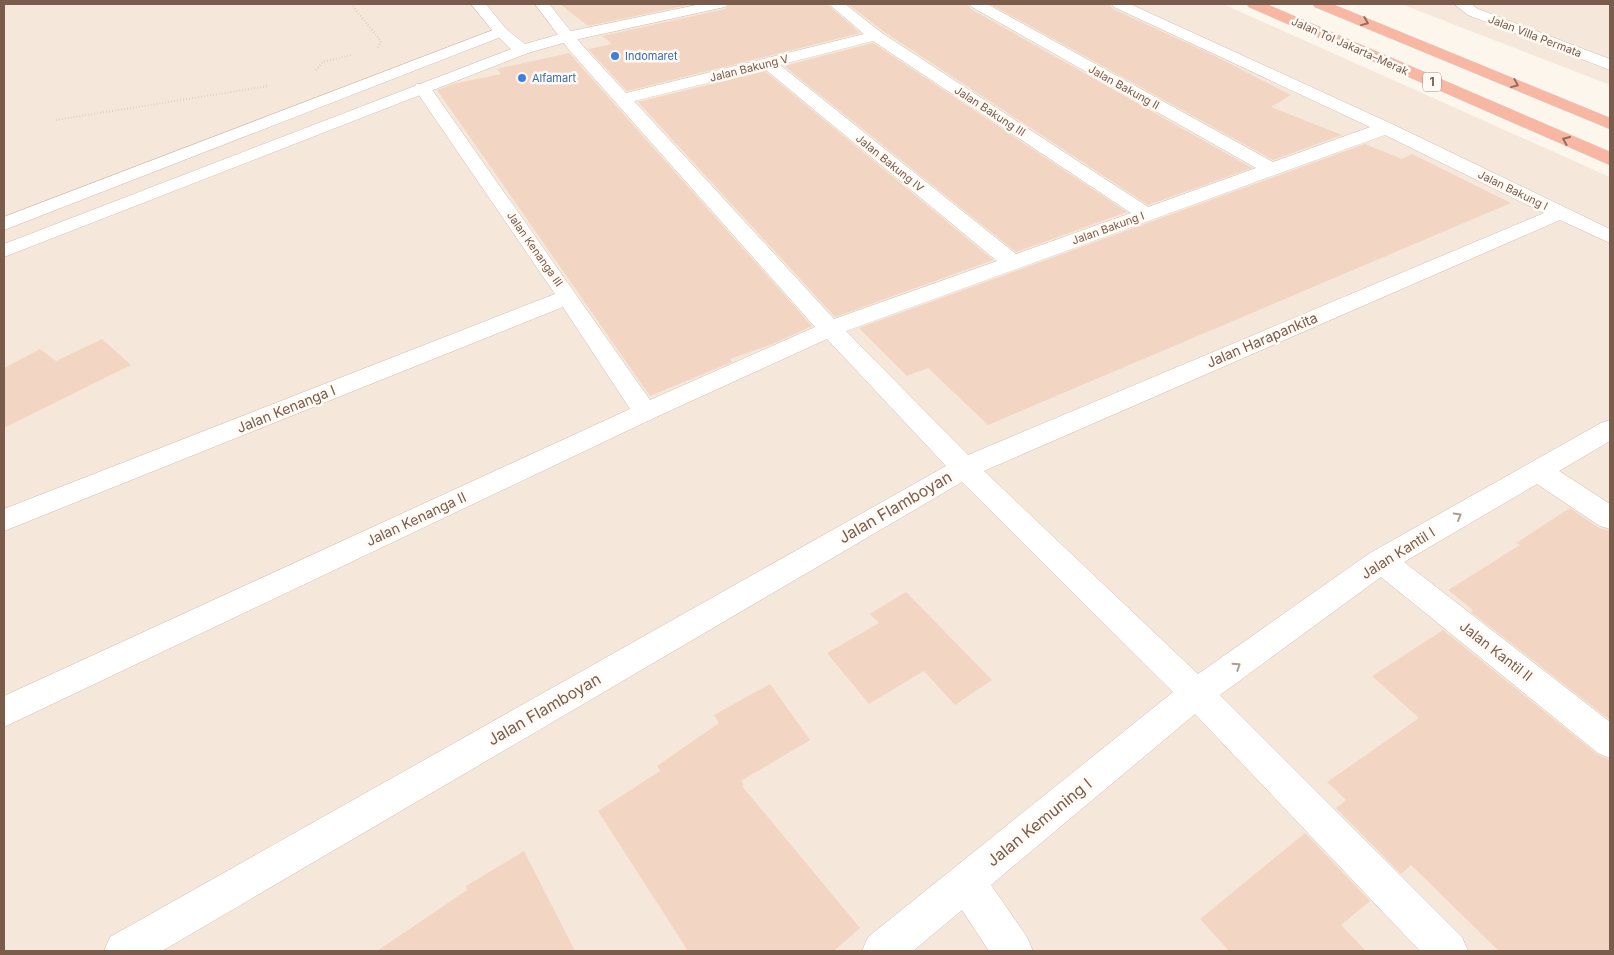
<svg xmlns="http://www.w3.org/2000/svg" width="1614" height="955" viewBox="0 0 1614 955" font-family="Inter,sans-serif">
	<rect width="100%" height="100%" fill="#fdf6ec"/>
	<g fill="#f5e8da">
		<path d="M4,4H1223L1610,177V951H4Z"/>
		<path d="M1401,4H1610V85Z"/>
	</g>
	<g fill="#f3d5c3">
		<path d="M560,4H693L588,26Z"/>
		<path d="M729,4H827L860,33L627,91L588,49L612,44L602,36L725,9Z"/>
		<path d="M848,4H968L971,9L1252,168L1148,205L883,31Z"/>
		<path d="M990,4H1110L1113,9L1211,54L1291,95L1271,107L1342,135L1273,160Z"/>
		<path d="M873,43L1127,212L1016,252L784,66Z"/>
		<path d="M569,53L812,326L775,343L730,359L732,362L650,396L437,90L453,84L501,74L497,69Z"/>
		<path d="M765,71L993,260L835,317L638,102Z"/>
		<path d="M1365,144L1402,159L1412,154L1511,203L988,425L928,368L907,376L859,328Z"/>
		<path d="M102,339L131,365L4,428V368L40,349L56,361Z"/>
		<path d="M1570,508L1599,528L1610,531V720L1471,612L1473,610L1448,590L1520,545L1516,543Z"/>
		<path d="M906,592L992,680L955,705L924,671L869,704L827,653L879,623L870,614Z"/>
		<path d="M1443,630L1597,754L1610,760V951H1499L1411,865L1401,874L1336,808L1346,800L1327,782L1419,718L1372,676Z"/>
		<path d="M770,684L810,740L741,781L744,785L742,786L860,928L834,951H688L598,811L660,771L657,766L719,723L714,715Z"/>
		<path d="M1305,833L1370,901L1341,925L1366,951H1229L1200,919Z"/>
		<path d="M524,851L575,951H377L467,890L466,886Z"/>
	</g>
	<g fill="none" stroke-linecap="round" stroke-linejoin="round">
		<defs>
			<g id="minor">
				<path d="M535,4H549L582,45L626,93L864,34L829,4H845L882,33L1148,207L1256,168L972,7L970,4H987L1273,162L1370,127L1114,7L1112,4H1130L1392,124L1610,229V243L1560,220L984,471L1198,674L1370,553L1601,423L1610,420V441L1559,471L1610,504V529L1600,526L1537,484L1404,562L1610,722V758L1598,753L1381,577L1220,695L1462,937L1468,951H1420L1195,714L991,885L1027,937L1033,951H989L962,910L913,951H862L868,937L1173,692L962,482L162,951H104L110,937L946,466L827,339L654,418L4,727V696L630,409L563,307L4,531V509L555,294L414,88L416,84H428L650,400L815,327L570,51ZM873,41L1131,213L1016,254L780,65ZM765,69L997,261L834,319L634,101ZM1385,135L1544,213L968,455L846,331Z"/>
				<path d="M501,27L506,29L509,32L506,35L4,230V217Z"/>
			</g>
			<g id="tertiary">
				<path d="M471,4H486L506,29L525,44L567,32L701,4H727L725,7L720,8L570,41L528,53L4,257V244L511,49L496,35Z"/>
				<path d="M1454,4H1471L1478,9L1610,59V70L1468,15Z"/>
			</g>
			<g id="motorway">
				<path d="M1247,4H1266L1610,152V165L1249,7Z"/>
				<path d="M1313,4H1332L1610,118V129L1315,7Z"/>
			</g>
		</defs>
		<use href="#minor" stroke="#d1beb0" stroke-width="1"/>
		<use href="#tertiary" stroke="#d1beb0" stroke-width="1"/>
		<use href="#motorway" stroke="#dad1cd" stroke-width="1"/>
		<g stroke="#d9b8a5" stroke-width="2" stroke-dasharray="0.5 2.5" stroke-linecap="butt">
			<path d="M351,4L381,41L378,48"/>
			<path d="M316,70L323,62L351,55"/>
			<path d="M56,120L269,86"/>
		</g>
		<use href="#minor" fill="#fff" fill-rule="evenodd"/>
		<use href="#tertiary" fill="#fff" fill-rule="evenodd"/>
		<use href="#motorway" fill="#f7b7a3" fill-rule="evenodd"/>
	</g>
	<defs><path id="oneway-chevron" d="M-2-3.5L2.5 0L-2 3.5" fill="none" stroke-width="1.6" stroke-linecap="round" stroke-linejoin="round" transform="scale(1.25)"/></defs>
	<g stroke="#936e5e">
		<use href="#oneway-chevron" transform="translate(1365 22) rotate(22)"/>
		<use href="#oneway-chevron" transform="translate(1515 84) rotate(22)"/>
		<use href="#oneway-chevron" transform="translate(1566 140) rotate(-156)"/>
	</g>
	<g stroke="#af9d94">
		<use href="#oneway-chevron" transform="translate(1458 516) rotate(-30)"/>
		<use href="#oneway-chevron" transform="translate(1237 666) rotate(-34)"/>
	</g>
	<g fill="#3f7fe0" stroke="#fffaf3" stroke-width="2">
		<circle cx="615" cy="56" r="5"/>
		<circle cx="522" cy="78" r="5"/>
	</g>
	<g text-anchor="middle" stroke-width="5" stroke-linejoin="round" paint-order="stroke">
		<g font-size="11" fill="#7a5c4d" stroke="#fffaf3">
			<text transform="translate(1535 36) rotate(21)" y="4">Jalan Villa Permata</text>
			<text transform="translate(1350 46) rotate(24)" y="4">Jalan Tol Jakarta–Merak</text>
			<text transform="translate(749 68) rotate(-14)" y="4">Jalan Bakung V</text>
			<text transform="translate(1124 87) rotate(29)" y="4">Jalan Bakung II</text>
			<text transform="translate(990 111) rotate(33)" y="4">Jalan Bakung III</text>
			<text transform="translate(890 163) rotate(39)" y="4">Jalan Bakung IV</text>
			<text transform="translate(1513 190) rotate(26)" y="4">Jalan Bakung I</text>
			<text transform="translate(1108 228) rotate(-20)" y="4">Jalan Bakung I</text>
			<text transform="translate(535 249) rotate(55)" y="4">Jalan Kenanga III</text>
		</g>
		<g font-size="11" fill="#366cbe" stroke="#fffaf3" text-anchor="start">
			<text x="625" y="60">Indomaret</text>
			<text x="532" y="82">Alfamart</text>
		</g>
		<rect fill="#fffaf3" stroke="#a28b7f" stroke-width="1" x="1423" y="72.5" width="18" height="19" rx="4"/>
		<g font-size="12" font-weight="bold" fill="#7a5c4d">
			<text x="1432" y="86">1</text>
		</g>
		<g font-size="14" fill="#7a5c4d" stroke="#fffaf3">
			<text transform="translate(1262 340) rotate(-23)" y="5">Jalan Harapankita</text>
			<text transform="translate(286 409) rotate(-22)" y="5">Jalan Kenanga I</text>
			<text transform="translate(416 519) rotate(-25)" y="5">Jalan Kenanga II</text>
			<text transform="translate(1398 553) rotate(-32)" y="5">Jalan Kantil I</text>
			<text transform="translate(1496 651) rotate(38)" y="5">Jalan Kantil II</text>
		</g>
		<g font-size="16" fill="#7a5c4d" stroke="#fffaf3">
			<text transform="translate(895 507) rotate(-30)" y="6">Jalan Flamboyan</text>
			<text transform="translate(544 709) rotate(-30)" y="6">Jalan Flamboyan</text>
			<text transform="translate(1039 822) rotate(-39)" y="6">Jalan Kemuning I</text>
		</g>
	</g>
	<rect width="1614" height="955" fill="none" stroke="#7a5c4d" stroke-width="10"/>
</svg>
